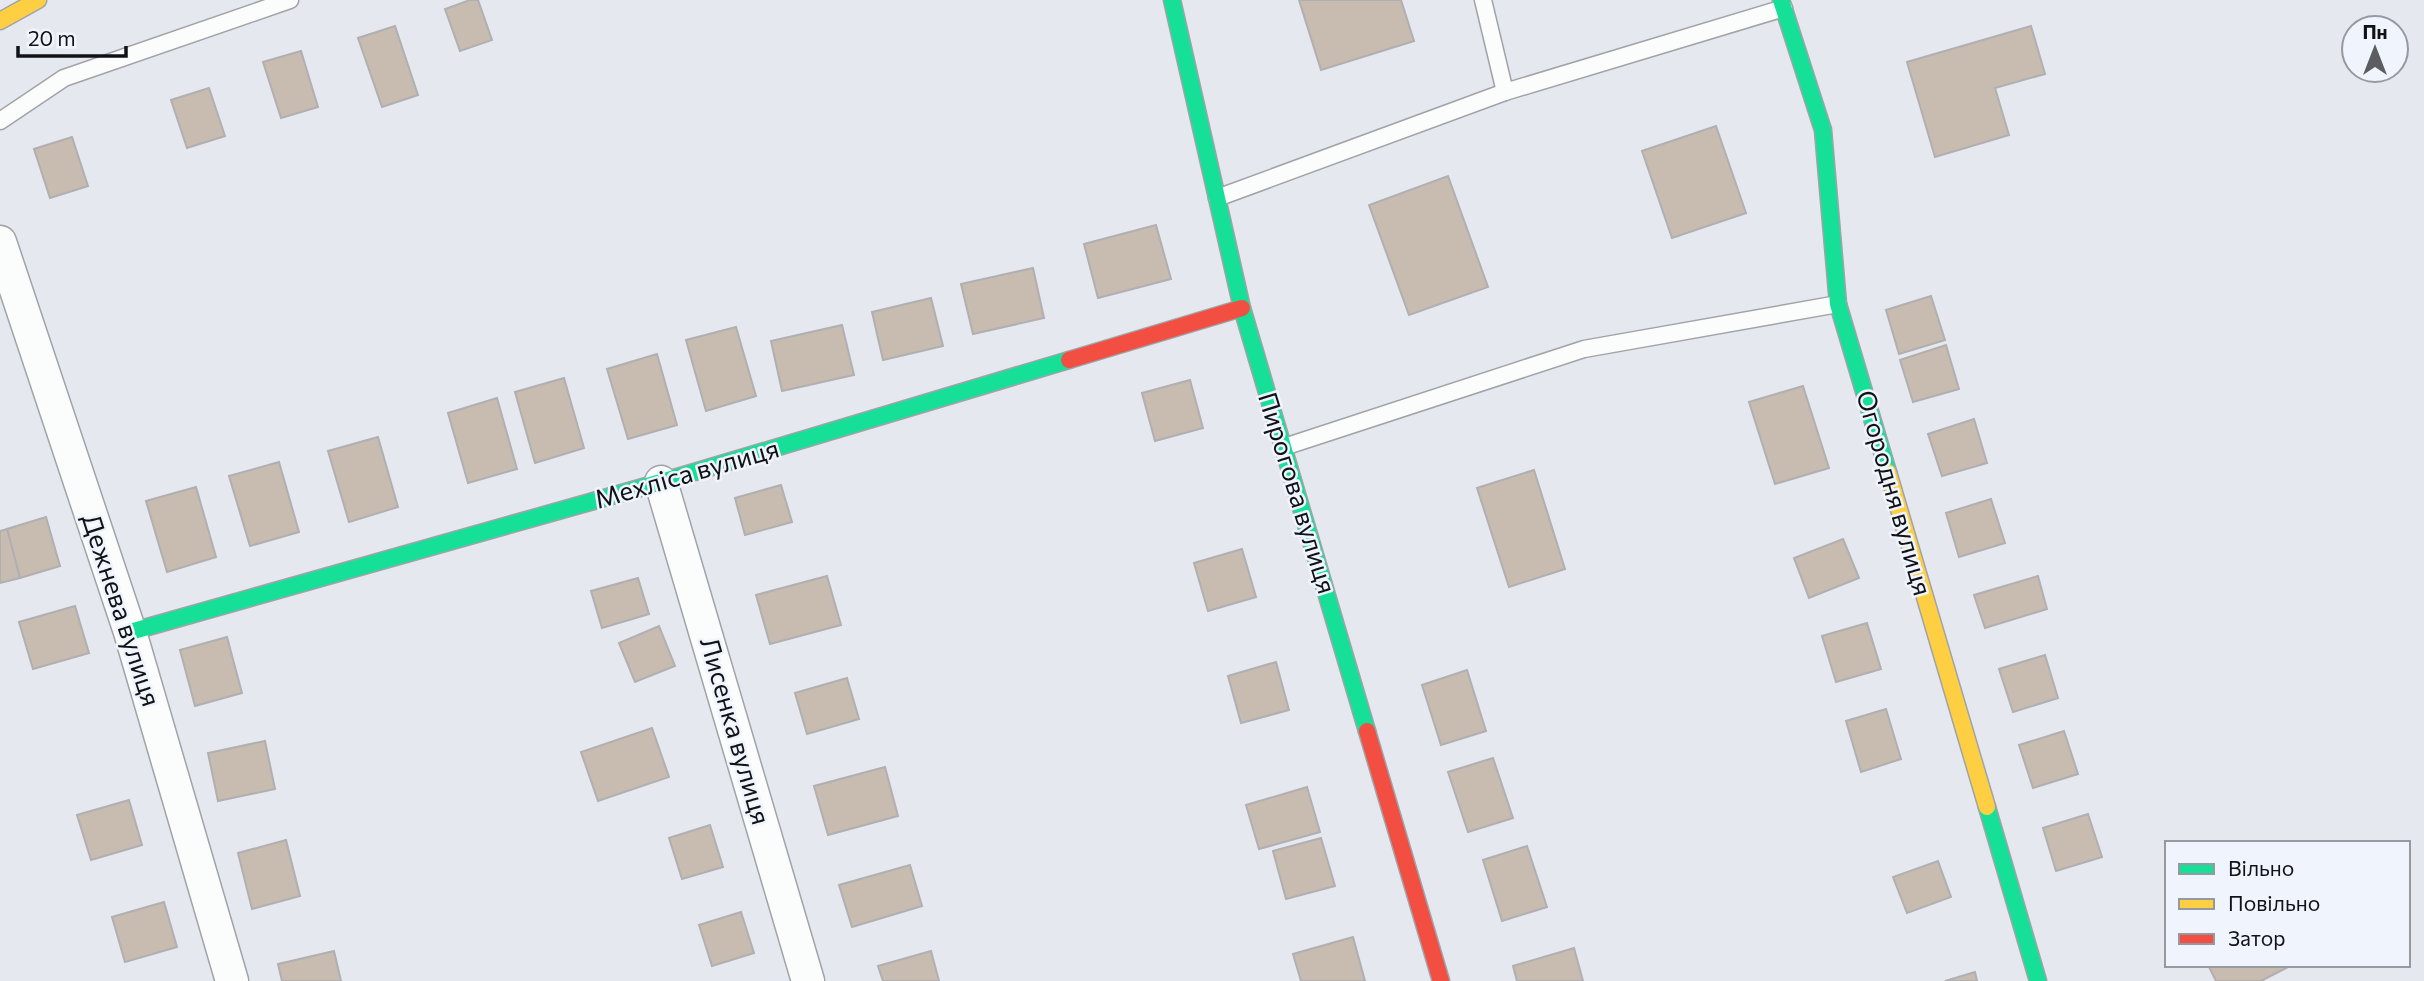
<svg xmlns="http://www.w3.org/2000/svg" width="2424" height="981" viewBox="0 0 2424 981" font-family="Commissioner,sans-serif">
	<rect width="100%" height="100%" fill="#e5e8ee"/>
	<g fill="#c8bbb0" stroke="#b0afb1" stroke-width="2">
		<path d="M470,0H478L492,40L460,51L445,9Z"/>
		<path d="M1299,0H1401L1414,41L1321,70Z"/>
		<path d="M395,26L418,95L382,107L358,38Z"/>
		<path d="M2031,26L2045,74L1995,88L2009,135L1935,157L1907,62Z"/>
		<path d="M301,51L318,107L281,118L263,62Z"/>
		<path d="M209,88L225,136L187,148L171,100Z"/>
		<path d="M1716,126L1746,213L1672,238L1642,151Z"/>
		<path d="M72,137L88,186L50,198L34,149Z"/>
		<path d="M1448,176L1488,287L1409,315L1369,205Z"/>
		<path d="M1156,225L1171,279L1098,298L1084,244Z"/>
		<path d="M1033,268L1044,318L973,334L961,284Z"/>
		<path d="M1931,296L1945,340L1899,354L1886,310Z"/>
		<path d="M931,298L943,346L883,360L872,312Z"/>
		<path d="M842,325L854,375L782,391L771,341Z"/>
		<path d="M736,327L756,396L706,411L686,340Z"/>
		<path d="M1946,345L1959,389L1913,402L1900,360Z"/>
		<path d="M657,354L677,425L628,439L607,369Z"/>
		<path d="M564,378L584,448L535,463L515,392Z"/>
		<path d="M1190,380L1203,428L1155,441L1142,393Z"/>
		<path d="M1803,386L1829,468L1775,484L1749,402Z"/>
		<path d="M497,398L517,469L468,483L448,413Z"/>
		<path d="M1974,419L1987,463L1942,476L1928,434Z"/>
		<path d="M378,437L398,507L349,522L328,451Z"/>
		<path d="M279,462L299,532L250,546L229,476Z"/>
		<path d="M1534,470L1565,569L1509,587L1477,488Z"/>
		<path d="M781,485L792,522L745,535L735,498Z"/>
		<path d="M196,487L216,557L167,572L146,501Z"/>
		<path d="M1991,499L2005,543L1959,557L1946,513Z"/>
		<path d="M46,517L60,566L20,578L7,529Z"/>
		<path d="M7,529L20,578L0,583V531Z"/>
		<path d="M1843,539L1859,578L1809,598L1794,558Z"/>
		<path d="M1242,549L1256,597L1208,611L1194,563Z"/>
		<path d="M827,576L841,625L770,644L756,595Z"/>
		<path d="M2038,576L2047,609L1985,628L1974,595Z"/>
		<path d="M638,578L649,614L602,628L591,591Z"/>
		<path d="M75,606L89,653L33,669L19,622Z"/>
		<path d="M1867,623L1881,669L1836,682L1822,636Z"/>
		<path d="M659,626L675,666L635,682L619,643Z"/>
		<path d="M227,637L242,693L195,706L180,650Z"/>
		<path d="M2045,655L2058,698L2013,712L1999,669Z"/>
		<path d="M1276,662L1289,710L1241,723L1228,676Z"/>
		<path d="M1467,670L1486,731L1441,745L1422,685Z"/>
		<path d="M847,678L859,719L807,734L795,693Z"/>
		<path d="M1886,709L1901,759L1861,772L1846,721Z"/>
		<path d="M652,728L669,777L598,801L581,752Z"/>
		<path d="M2064,731L2078,774L2033,788L2019,745Z"/>
		<path d="M265,741L275,789L218,801L208,753Z"/>
		<path d="M1493,758L1513,818L1468,832L1448,772Z"/>
		<path d="M885,767L898,816L828,835L814,786Z"/>
		<path d="M1307,787L1320,832L1259,849L1246,805Z"/>
		<path d="M129,800L142,845L91,860L77,815Z"/>
		<path d="M2088,814L2102,857L2056,871L2043,828Z"/>
		<path d="M710,825L723,867L682,879L669,838Z"/>
		<path d="M1321,838L1335,886L1286,899L1273,851Z"/>
		<path d="M286,840L300,896L252,909L238,853Z"/>
		<path d="M1527,846L1547,907L1502,921L1483,860Z"/>
		<path d="M1938,861L1951,897L1907,913L1893,877Z"/>
		<path d="M910,865L922,906L852,927L839,885Z"/>
		<path d="M164,902L177,947L125,962L112,917Z"/>
		<path d="M741,912L754,953L712,966L699,925Z"/>
		<path d="M1353,937L1365,981H1301L1293,954Z"/>
		<path d="M1574,948L1583,981H1517L1513,966Z"/>
		<path d="M334,951L341,981H282L278,964Z"/>
		<path d="M931,951L939,981H883L878,966Z"/>
		<path d="M2208,965H2292L2261,981H2216Z"/>
		<path d="M1975,972L1977,981H1945Z"/>
	</g>
	<g fill="none" stroke-linecap="round" stroke-linejoin="round">
		<defs>
			<g id="lane">
				<path d="M1483,0L1505,92"/>
				<path d="M0,121L64,78L290,0"/>
				<path d="M1217,198L1505,92L1784,8"/>
				<path d="M1284,447L1584,349L1838,304"/>
			</g>
			<g id="street">
				<path d="M0,242L130,632L232,981"/>
				<path d="M661,482L808,981"/>
			</g>
			<g id="fast">
				<path d="M1172,0L1242,308L1367,731"/>
				<path d="M1781,0L1823,130L1838,304L1888,472"/>
				<path d="M130,632L661,482L1069,360"/>
				<path d="M1987,807L2038,981"/>
			</g>
			<g id="slow">
				<path d="M0,21L38,0"/>
				<path d="M1888,472L1987,807"/>
			</g>
			<g id="jam">
				<path d="M1069,360L1242,308"/>
				<path d="M1367,731L1441,981"/>
			</g>
		</defs>
		<use href="#lane" stroke="#a0a3a7" stroke-width="19"/>
		<use href="#street" stroke="#a0a3a7" stroke-width="35"/>
		<use href="#fast" stroke="#a0a3a7" stroke-width="19"/>
		<use href="#slow" stroke="#a0a3a7" stroke-width="19"/>
		<use href="#jam" stroke="#a0a3a7" stroke-width="19"/>
		<use href="#lane" stroke="#fbfcfc" stroke-width="16"/>
		<use href="#street" stroke="#fbfcfc" stroke-width="32"/>
		<use href="#fast" stroke="#16e098" stroke-width="16"/>
		<use href="#slow" stroke="#ffcf43" stroke-width="16"/>
		<use href="#jam" stroke="#f24e42" stroke-width="16"/>
	</g>
	<g text-anchor="middle" stroke-width="5" stroke-linejoin="round" paint-order="stroke">
		<g font-size="26" fill="#101215" stroke="#eff4fd">
			<text transform="translate(687 474) rotate(-16)" y="9">Мехліса вулиця</text>
			<text transform="translate(1297 493) rotate(73)" y="9">Пирогова вулиця</text>
			<text transform="translate(1894 493) rotate(74)" y="9">Огородня вулиця</text>
			<text transform="translate(121 610) rotate(72)" y="9">Дежнева вулиця</text>
			<text transform="translate(735 731) rotate(74)" y="9">Лисенка вулиця</text>
		</g>
	</g>
	<rect x="2165" y="841" width="245" height="126" fill="#eff4fd" stroke="#969aa0" stroke-width="2"/>
	<rect x="2179" y="864" width="35" height="10" fill="#16e098" stroke="#969aa0" stroke-width="2"/>
	<text x="2228" y="876" font-size="21" fill="#101215">Вільно</text>
	<rect x="2179" y="899" width="35" height="10" fill="#ffcf43" stroke="#969aa0" stroke-width="2"/>
	<text x="2228" y="911" font-size="21" fill="#101215">Повільно</text>
	<rect x="2179" y="934" width="35" height="10" fill="#f24e42" stroke="#969aa0" stroke-width="2"/>
	<text x="2228" y="946" font-size="21" fill="#101215">Затор</text>
	<g transform="translate(2375 49)"><circle r="33" fill="#eff4fd" stroke="#969aa0" stroke-width="2"/>
	<path d="M0-5L12 26L0 18L-12 26Z" fill="#5b5d61"/>
	<text y="-10" font-size="19" font-weight="bold" text-anchor="middle" fill="#101215">Пн</text>
	</g>
	<path d="M18 46v10h108v-10" fill="none" stroke="#101215" stroke-width="3.5"/>
	<text x="28" y="46" font-size="21" fill="#101215" stroke="#eff4fd" stroke-width="5" paint-order="stroke">20 m</text>
</svg>
